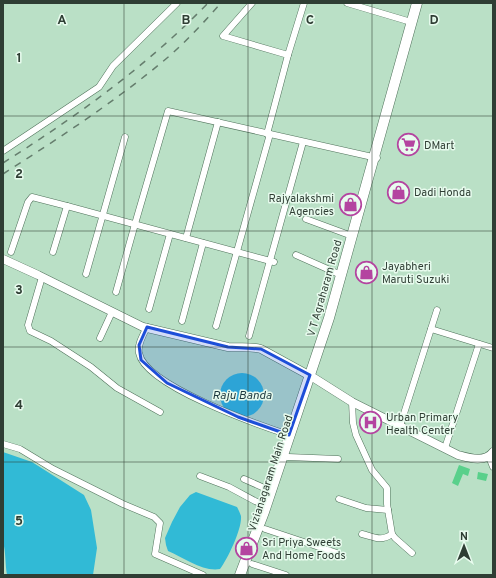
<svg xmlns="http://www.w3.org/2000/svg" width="496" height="578" viewBox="0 0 496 578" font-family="Overpass,sans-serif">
	<rect width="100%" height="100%" fill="#bae0c6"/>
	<g fill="#31bad6">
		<circle cx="242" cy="395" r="22"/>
		<path d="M3,452L32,462L84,495L91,510L97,548L93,575H7C5,564 6,552 3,542Z"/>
		<path d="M196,492L237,507C238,509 240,513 241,516C242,529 228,558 220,569C203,572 184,558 168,551L166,545L165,538L172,522L180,507L190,495Z"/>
	</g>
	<g fill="#59d08b">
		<path d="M459,465L470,469L468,476L463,474L458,486L452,483Z"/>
		<path d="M478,472L488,474L486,481L477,479Z"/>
	</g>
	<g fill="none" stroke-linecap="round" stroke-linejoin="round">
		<defs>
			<g id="minor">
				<path d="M252,3L223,36L288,55L267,134"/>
				<path d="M347,3L411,22"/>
				<path d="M288,55L304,3"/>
				<path d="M3,151L99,87L113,66L177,3"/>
				<path d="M67,206L274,262"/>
				<path d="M306,219L352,236"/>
				<path d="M186,238L218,122"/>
				<path d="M11,252L28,202L32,197L67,206L53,252"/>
				<path d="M296,255L341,275"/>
				<path d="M86,274L125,137"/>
				<path d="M42,277L28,325L30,331L51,341L91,367L117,388L160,412"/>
				<path d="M116,292L135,224L168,111L377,158"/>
				<path d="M149,309L170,234"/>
				<path d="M182,321L203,243"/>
				<path d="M216,326L270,134"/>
				<path d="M147,327C143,335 137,345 139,353C145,386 259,425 289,435"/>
				<path d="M431,329L493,348"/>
				<path d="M249,336L303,142"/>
				<path d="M100,338L112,312"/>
				<path d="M352,402L353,423L356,435L372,470L387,488V504L392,534L395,538L412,553"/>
				<path d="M400,426L437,310"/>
				<path d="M3,444L20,449L53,469L123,504L154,517L160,523L155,554L203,575"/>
				<path d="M445,448L479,344"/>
				<path d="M288,457L338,459"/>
				<path d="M489,457L493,467"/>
				<path d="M200,476L229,487L255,501L266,506"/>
				<path d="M244,479L271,491"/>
				<path d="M339,499L366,508L388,510"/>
				<path d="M265,529L337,553"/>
				<path d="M362,534C374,537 381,542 392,534"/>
				<path d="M252,564L286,575"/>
			</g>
			<path id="tertiary" d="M3,259L38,275L143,327L228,347C239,348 250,346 261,349L314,378L352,402L458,455C469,458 485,463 493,452"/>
			<path id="primary" d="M240,575L264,512L329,318L417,3"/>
		</defs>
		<use href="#minor" stroke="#50725b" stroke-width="7"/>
		<use href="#tertiary" stroke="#50725b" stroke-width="9"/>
		<use href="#primary" stroke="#50725b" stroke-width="11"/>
		<use href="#minor" stroke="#fff" stroke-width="6"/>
		<use href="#tertiary" stroke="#fff" stroke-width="8"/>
		<use href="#primary" stroke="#fff" stroke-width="10"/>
		<g stroke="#657d6d" stroke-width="1.5" stroke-dasharray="7 7" stroke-linecap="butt">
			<path d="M3,163C77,116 147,66 208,3"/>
			<path d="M3,174C59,138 116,101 167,58C187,41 204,22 221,3"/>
		</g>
	</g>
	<path fill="#1d4ed8" fill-opacity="0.2" stroke="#1d4ed8" stroke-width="3" stroke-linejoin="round" d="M147,327L228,347L261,349L310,375L289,435L238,417L167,383L141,360L139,345Z"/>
	<path fill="none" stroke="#2f3e34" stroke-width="1" stroke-opacity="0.55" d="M124,3V575M248,3V575M372,3V575M3,116H493M3,231H493M3,347H493M3,462H493"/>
	<defs>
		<symbol id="supermarket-ring" viewBox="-11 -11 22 22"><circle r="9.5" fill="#e8fbee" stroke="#b444a0" stroke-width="1.5"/><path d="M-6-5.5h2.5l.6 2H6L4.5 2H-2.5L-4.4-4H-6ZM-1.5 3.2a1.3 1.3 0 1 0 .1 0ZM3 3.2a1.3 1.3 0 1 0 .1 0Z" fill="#b444a0"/></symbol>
		<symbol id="shop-ring" viewBox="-11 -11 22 22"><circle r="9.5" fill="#e8fbee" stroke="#b444a0" stroke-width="1.5"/><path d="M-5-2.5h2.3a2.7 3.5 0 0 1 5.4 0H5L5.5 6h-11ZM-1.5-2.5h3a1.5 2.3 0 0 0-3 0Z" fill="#b444a0"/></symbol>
		<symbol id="hospital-ring" viewBox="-11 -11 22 22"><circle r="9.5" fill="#e8fbee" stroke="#b444a0" stroke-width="1.5"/><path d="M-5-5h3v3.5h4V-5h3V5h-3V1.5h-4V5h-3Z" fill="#b444a0"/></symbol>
	</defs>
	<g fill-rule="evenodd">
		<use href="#supermarket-ring" x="396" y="132" width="25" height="25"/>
		<use href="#shop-ring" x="386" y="180" width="25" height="25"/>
		<use href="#shop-ring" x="338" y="192" width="25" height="25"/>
		<use href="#shop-ring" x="354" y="260" width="25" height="25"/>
		<use href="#hospital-ring" x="358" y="410" width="25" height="25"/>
		<use href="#shop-ring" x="234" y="536" width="25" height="25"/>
	</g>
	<g text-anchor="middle" stroke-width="3" stroke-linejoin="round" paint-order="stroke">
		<g font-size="11" fill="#2f3e34" stroke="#e8fbee" text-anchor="start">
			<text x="424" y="149">DMart</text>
			<text x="414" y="196">Dadi Honda</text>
			<text x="334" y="202" text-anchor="end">Rajyalakshmi<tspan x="334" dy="13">Agencies</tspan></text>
			<text x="382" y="270">Jayabheri<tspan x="382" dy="13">Maruti Suzuki</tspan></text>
			<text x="386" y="421">Urban Primary<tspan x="386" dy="13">Health Center</tspan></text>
			<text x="262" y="546">Sri Priya Sweets<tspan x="262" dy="13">And Home Foods</tspan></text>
		</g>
		<g font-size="11" fill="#2f3e34" stroke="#e8fbee">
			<text transform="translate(324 288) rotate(-74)" y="4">V T Agraharam Road</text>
			<text transform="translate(270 473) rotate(-72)" y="4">Vizianagaram Main Road</text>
		</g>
		<g font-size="12" font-style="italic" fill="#1e3a40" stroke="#e8fbee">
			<text x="242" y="399">Raju Banda</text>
		</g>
	</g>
	<g font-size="13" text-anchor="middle" font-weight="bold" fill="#2f3e34" stroke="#e8fbee" stroke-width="3" stroke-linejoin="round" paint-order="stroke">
		<text x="62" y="24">A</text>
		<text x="186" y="24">B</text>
		<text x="310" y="24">C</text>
		<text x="434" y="24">D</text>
		<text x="19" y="62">1</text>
		<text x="19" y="178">2</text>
		<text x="19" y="294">3</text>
		<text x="19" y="409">4</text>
		<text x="19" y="525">5</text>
	</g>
	<rect width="496" height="578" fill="none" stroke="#2f3e34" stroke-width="8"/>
	<g transform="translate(464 546)" stroke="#e8fbee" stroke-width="3" paint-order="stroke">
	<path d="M0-3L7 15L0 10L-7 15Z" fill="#2f3e34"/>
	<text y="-6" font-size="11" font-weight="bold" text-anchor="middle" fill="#2f3e34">N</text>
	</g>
</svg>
